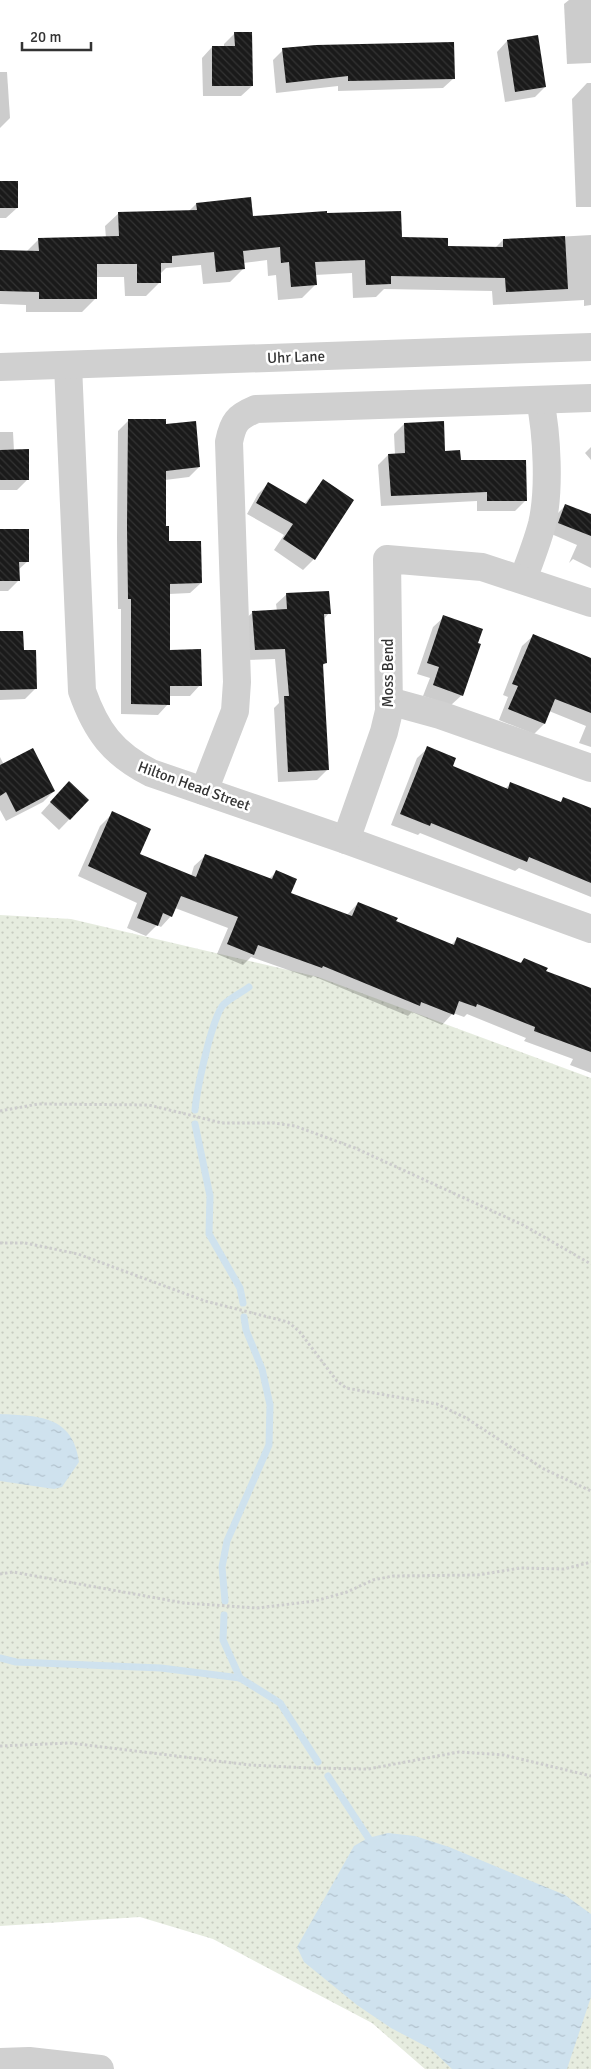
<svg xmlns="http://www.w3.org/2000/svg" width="591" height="2069" viewBox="0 0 591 2069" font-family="Signika,sans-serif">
	<defs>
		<pattern id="grass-dots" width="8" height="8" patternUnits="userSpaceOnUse" patternTransform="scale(1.25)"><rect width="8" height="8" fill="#e6ecdf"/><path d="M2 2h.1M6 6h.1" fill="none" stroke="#c6cbc0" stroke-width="1.8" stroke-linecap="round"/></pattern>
		<pattern id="water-ripples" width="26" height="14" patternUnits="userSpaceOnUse" patternTransform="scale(1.25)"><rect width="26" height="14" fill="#cfe2ee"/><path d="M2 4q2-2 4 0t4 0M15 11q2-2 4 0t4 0" fill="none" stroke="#b2c2cd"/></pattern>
		<pattern id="building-back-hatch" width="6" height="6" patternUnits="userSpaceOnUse" patternTransform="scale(1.25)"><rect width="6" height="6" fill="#1a1a1a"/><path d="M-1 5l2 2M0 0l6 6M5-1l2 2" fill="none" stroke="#333"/></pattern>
	</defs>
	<rect width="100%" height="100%" fill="#fff"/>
	<path fill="url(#grass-dots)" d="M0,915L71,919L318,977L591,1078V2069H425L372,2023L213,1939L140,1917L0,1926Z"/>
	<g fill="url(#water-ripples)">
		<path d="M0,1414C38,1416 73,1415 79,1462L62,1487L54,1489L0,1481Z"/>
		<path d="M388,1833L415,1836L449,1847L565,1895L591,1914V1997L567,2069H452L431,2049L391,2028L357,2005L304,1962L297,1947L354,1846L368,1838Z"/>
	</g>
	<g fill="#0003">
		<path d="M569,0H591V63L567,64L564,4Z"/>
		<path d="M235,33L252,86L241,96H203L202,58L212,47H224V44Z"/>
		<path d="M537,37L545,87L535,97L505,102L497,52L507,41Z"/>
		<path d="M283,50L454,78L443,88L338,91V86L276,93L273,60Z"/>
		<path d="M0,72H7L10,118L0,128Z"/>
		<path d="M587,83H591V207H576L572,99Z"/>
		<path d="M0,182L17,208L6,218H0Z"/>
		<path d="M196,204L251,217L326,214L401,239L447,247L495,248L503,240L591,235V305L584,306V300L493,305L492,291L384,289L376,297L353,298L352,273L315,275V285L302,298L278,300L276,275L268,276L267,260L243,263L244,268L230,282L203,284L201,265L166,268L160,274V282L146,296H125L124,277H96V298L82,312H26V305L0,304V252H26L39,239L106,238L105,226L119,213L188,212Z"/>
		<path d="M128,421L165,425L199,467L189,477L165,480V527L168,543L201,583L190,593L169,594L168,651L200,685L190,696H168V704L158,715L121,714V609H118L117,538L118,431Z"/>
		<path d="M404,424L444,452L526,500L515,511H477V501L381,506L378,465L388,455H395L394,434Z"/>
		<path d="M0,432H13L14,451L27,480L17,490H0Z"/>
		<path d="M591,447V460L585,453Z"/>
		<path d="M323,481L353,501L314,559L303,570L274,550L284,535L247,514L258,494L268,484L304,504Z"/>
		<path d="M566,505L591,516V568L573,559L569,563L577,545L549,533L555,516Z"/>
		<path d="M0,530L28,561L18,570L19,580L8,591H0Z"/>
		<path d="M287,594L329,613L323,620L325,663L322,667L327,770L317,780L278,782L274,708L279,703L275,659L245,660L242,622L253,612L277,611L276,604Z"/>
		<path d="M444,617L462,695L451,705L423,696L430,678L417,674L433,627Z"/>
		<path d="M0,632L22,652L35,689L25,699L0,700Z"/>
		<path d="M533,636L591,661V747L579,743L586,726L549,711L544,724L534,734L499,720L508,697L503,695L522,646Z"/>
		<path d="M428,748L452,767L505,789L511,783L560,803L564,799L591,810V897L519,868L515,871L420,833L418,835L391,825L417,758Z"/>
		<path d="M0,757L4,765L54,791L43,802L6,821L0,810Z"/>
		<path d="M59,793L88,800L59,830L41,813Z"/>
		<path d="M111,815L138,855L191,876L194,866L205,856L269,879L276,872L290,894L347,915L358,903L395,922L451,945L457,939L519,964L524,959L545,972L591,989V1073L570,1065L573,1059L524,1041L526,1038L467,1014L464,1017L453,1013L442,1025L412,1012L408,1016L313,976L311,978L251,957L243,965L217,954L228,928L175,908L171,916L161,927L157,925L146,936L127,928L137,903L78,876L100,826Z"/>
	</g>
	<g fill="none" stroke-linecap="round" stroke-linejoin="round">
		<g stroke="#cfe2ee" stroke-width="7">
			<path d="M195,1110C197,1089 211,1021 223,1005C230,998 241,993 249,987"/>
			<path d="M195,1124L210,1196L209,1234L240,1288L243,1303"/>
			<path d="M225,1601L222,1567L227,1541L269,1445L270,1405L262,1369L246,1330L244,1317"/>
			<path d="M224,1615L223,1640L240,1678"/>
			<path d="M0,1658L16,1662L161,1668L240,1678L280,1703L318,1762"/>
			<path d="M328,1776L373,1845"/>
		</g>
	</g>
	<g fill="url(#building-back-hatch)">
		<path d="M234,32H252L253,86H212V46H235Z"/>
		<path d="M538,35L546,87L515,92L507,40Z"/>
		<path d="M454,42L455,79L348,81V76L286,83L282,48L316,45Z"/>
		<rect x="0" y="181" width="18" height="27"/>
		<path d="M251,197L253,216L327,211V213L401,211L402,237L448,238V246L503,247V239L565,236L568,289L506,292L505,278L391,276V284L366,285L365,260L315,262L317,285L291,287L289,262L281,263L280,247L243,251L245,269L216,272L214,252L172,256V263H161V283H137V264H97V299H39V292L0,291V250L39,251L38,238L119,236L118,212L197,210L196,203Z"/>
		<path d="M128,419H166V424L196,421L200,467L166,471V526H169V541H201L202,583L170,584V650L201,649L202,686H170V705L131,704V599H128L127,527Z"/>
		<path d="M444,421L445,451L460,450L461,460H526L527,501H487V492L391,496L388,454L405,453L404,423Z"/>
		<path d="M29,449V480H0V450Z"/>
		<path d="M323,479L354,500L315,560L283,539L293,524L256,503L268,482L306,504Z"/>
		<path d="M565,504L591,514V536L558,523Z"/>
		<path d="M0,529H29V562H19L20,581H0Z"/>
		<path d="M329,591L331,614H324L327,663L323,664L329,770L288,772L284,696H289L285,649L255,650L252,611L287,609L286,593Z"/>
		<path d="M443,615L483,629L478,643L481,644L463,696L433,685L439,667L427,663Z"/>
		<path d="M0,631H23L24,650H36L37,689L0,690Z"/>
		<path d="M533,634L591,658V713L555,699L545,724L508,709L518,686L512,684Z"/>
		<path d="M427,746L456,758L453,766L508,789L510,782L561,802L563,797L591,808V883L529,857L527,862L431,823L430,826L400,814Z"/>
		<path d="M33,748L55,791L16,812L6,792L0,796V765Z"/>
		<path d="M69,781L89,800L70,820L50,802Z"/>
		<path d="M112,811L151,829L140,854L196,877L205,854L272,879L276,870L297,879L291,893L352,916L358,902L398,918L396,921L454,945L457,937L521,963L524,958L548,968L546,971L591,988V1052L534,1031L535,1027L477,1004L476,1007L459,1001L454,1015L421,1002L420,1006L323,966L322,968L258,945L254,955L227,944L238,917L181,896L172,917L163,913L158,926L137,918L147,893L88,866Z"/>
	</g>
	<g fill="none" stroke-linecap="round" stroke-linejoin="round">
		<g stroke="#cdcdcd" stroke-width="3" stroke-dasharray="2.5 2.5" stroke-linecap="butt">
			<path d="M0,1111L38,1104L149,1105L222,1123H274L295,1126L355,1148L523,1225L591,1264"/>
			<path d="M0,1243H25L78,1254L205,1301L288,1322L299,1331L337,1381L346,1388L437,1404L466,1418L544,1469L591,1491"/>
			<path d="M0,1574L13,1572L184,1603L257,1608L315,1601L347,1592L373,1580L393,1576L478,1575L520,1568L564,1569L591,1562"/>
			<path d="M0,1746L70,1743L250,1765L309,1768L368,1769L459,1752L504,1755L591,1776"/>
		</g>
		<g stroke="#d0d0d0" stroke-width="28">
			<path d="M68,365L82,691C96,731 113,754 151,773L346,840L591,929"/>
			<path d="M0,367L591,347"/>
			<path d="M523,579C530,561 537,543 542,524C550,490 547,434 540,400"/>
			<path d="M389,701L440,715L591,768"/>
			<path d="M204,791L235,711L237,682L229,442C233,422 237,417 256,409L591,398"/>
			<path d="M346,840L384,732L389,711L387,559L482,567L591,603"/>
			<path d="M0,2062L29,2061L100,2069"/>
		</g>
	</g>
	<g text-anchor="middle" stroke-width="5" stroke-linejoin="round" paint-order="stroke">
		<g font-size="15" fill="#333" stroke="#fff">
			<text transform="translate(296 357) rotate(-2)" y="5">Uhr Lane</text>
			<text transform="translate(388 673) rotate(-90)" y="5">Moss Bend</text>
			<text transform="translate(194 786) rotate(20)" y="5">Hilton Head Street</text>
		</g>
	</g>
	<path d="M22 42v8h69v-8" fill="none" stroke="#333333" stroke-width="2.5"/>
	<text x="30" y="42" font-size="15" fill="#333333" stroke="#ffffff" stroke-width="4" paint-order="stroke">20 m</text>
</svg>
